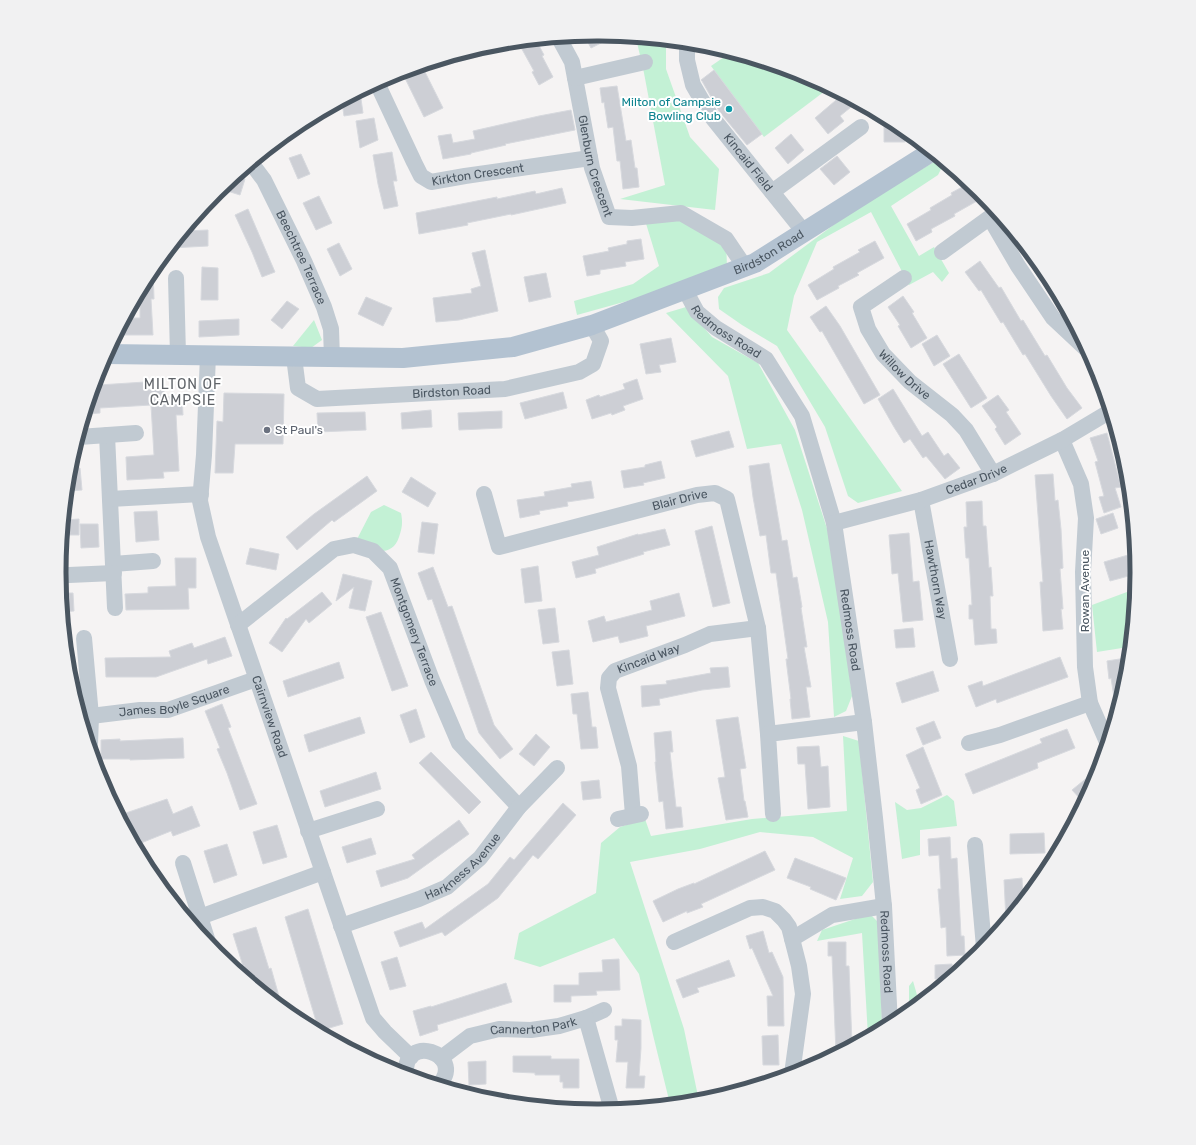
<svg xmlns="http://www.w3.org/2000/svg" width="1196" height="1145" viewBox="0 0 1196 1145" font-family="Rubik,sans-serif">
	<rect width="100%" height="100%" fill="#f5f3f3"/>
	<g fill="#c3f1d5">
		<path d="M636,38L666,41V69L690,137L719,169L715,210L620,199L665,185L644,73Z"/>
		<path d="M730,53L804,75L829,88L764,137L711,66Z"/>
		<path d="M939,159L944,163L938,175L891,206L919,256L934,247L949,273L942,282L933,272L909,285L871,212L817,242L794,296L787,330L902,491L858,503L848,496L825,427L777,346L742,325L719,309L718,297L724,288L769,273L855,209Z"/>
		<path d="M681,213L726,239L727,267L649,295L577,315L574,301L633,284L659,266L644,217Z"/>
		<path d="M686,307L712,337L758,363L795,430L834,550L852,696L846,711L834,717L828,622L802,510L781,444L747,449L728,376L666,313Z"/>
		<path d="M314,320L322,340L311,348L293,346Z"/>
		<path d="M384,505L401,513C403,523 402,528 399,537C392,559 370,550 354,545L371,512Z"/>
		<path d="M1135,589L1128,656L1122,648L1097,652L1092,605Z"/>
		<path d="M843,736L859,741L873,882L862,896L840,899L853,858L813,837L760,832L700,849L630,862L684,1029L699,1101L670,1104L653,1035L639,974L614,938L540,967L514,959L519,933L596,893L601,843L620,827L645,819L651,836L752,819L847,811Z"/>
		<path d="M947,795L954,801L957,826L920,830V855L902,859L895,802L907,810L921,808Z"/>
		<path d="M870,914L880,924L882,1028L868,1036L862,933L817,941L822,930Z"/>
		<path d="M913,981L919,1002L909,1010V986Z"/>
	</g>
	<g fill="#cdcfd5" stroke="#d7d9de">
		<path d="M597,34H598L615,36L591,48L584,35Z"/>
		<path d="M536,40L544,55L542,56L553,77L539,85L532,72L534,71L518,42Z"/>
		<path d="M422,66L443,108L424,117L402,72Z"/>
		<path d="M714,70L762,134L747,145L719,111L702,81L701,80Z"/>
		<path d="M617,86L626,141L631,140L635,168H637L639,187L623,189L620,161H617L613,127L608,128L604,102L602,103L600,88Z"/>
		<path d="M360,92L363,113L344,116L342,102Z"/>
		<path d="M842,95L856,103L840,116L844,121L828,134L815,118Z"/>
		<path d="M571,110L575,130L505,144L506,145L471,153V154L443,159L438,136L451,134L453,143L475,139L473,131L539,116Z"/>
		<path d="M374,118L378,140L360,148L356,121Z"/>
		<path d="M884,118L897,125L905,131V142H884Z"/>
		<path d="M791,134L804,150L788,164L775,148Z"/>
		<path d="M392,152L397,181H393L398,206L384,209L378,184L373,155Z"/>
		<path d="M301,154L310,174L298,179L289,158Z"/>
		<path d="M837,156L850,172L834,185L820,169Z"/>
		<path d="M237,176L245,179L240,195L221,189Z"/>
		<path d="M968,184L977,201L954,214L955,216L931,229L932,232L916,241L907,224L931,210L930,208L952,195L951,193Z"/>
		<path d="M562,188L566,203L511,215V214L467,223L468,225L419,234L416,213L497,197V199L535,191L536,194Z"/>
		<path d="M319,196L332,223L316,230L303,203Z"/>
		<path d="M248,209L275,272L262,277L252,252L235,215Z"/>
		<path d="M208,230V246L171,248L185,231Z"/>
		<path d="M641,239L644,259L625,262L626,266L600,270V274L587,276L583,256L609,251L608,248L627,244V241Z"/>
		<path d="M875,241L884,258L857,273L859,275L838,286L839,288L817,300L808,285L834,269L833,267L860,252L858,250Z"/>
		<path d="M339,243L352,269L340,276L327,249Z"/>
		<path d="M485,250L498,311L459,320L436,322L433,298L472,293L471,289L481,286L472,253Z"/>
		<path d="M980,261L999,288L1001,287L1021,321L1023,320L1045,356L1047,355L1067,388L1082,408L1067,419L1051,396L1025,354L1023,355L1003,322L1001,323L981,290L979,291L965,272Z"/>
		<path d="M202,267L218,268V300H201Z"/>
		<path d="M153,270L154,299H151L153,335H117L126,318H140V293Z"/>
		<path d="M546,273L551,297L529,302L524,277Z"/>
		<path d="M903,296L914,312L912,313L927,338L911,348L898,326L900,325L888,307Z"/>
		<path d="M366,297L392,308L383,326L358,314Z"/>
		<path d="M287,301L299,309L282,329L271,320Z"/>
		<path d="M826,306L840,326L880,395L864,404L822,331L820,332L810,317Z"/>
		<path d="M239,319V335L199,337V321Z"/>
		<path d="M937,335L950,356L934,366L922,344Z"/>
		<path d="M671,338L676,362L659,365L661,372L646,374L640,344Z"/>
		<path d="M959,354L987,398L971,408L943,364Z"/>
		<path d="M97,379L99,393V385L145,382L146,390L164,389V397L182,396L183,415H176L179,471L163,472L164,478L127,480L126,457L154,455L151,405L100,408V413L86,414Z"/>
		<path d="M637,379L643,399L623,406L625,410L612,415L611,413L592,419L586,400L599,395L600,397L625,389L623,384Z"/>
		<path d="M893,389L922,436L928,432L944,456L948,453L960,468L945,479L926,456L923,458L910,439L904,443L894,427L878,399Z"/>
		<path d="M563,392L567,408L525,419L520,403Z"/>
		<path d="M224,393L284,394L283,444H235L233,473H215L217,421L223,422Z"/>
		<path d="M998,395L1009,410L1006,412L1021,434L1005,445L995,429L997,427L982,406Z"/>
		<path d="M431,410L432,427L402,429L401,413Z"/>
		<path d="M502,411V428L459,430L458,413Z"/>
		<path d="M365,412L366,430L318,432L317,413Z"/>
		<path d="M729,431L734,447L696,457L691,441Z"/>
		<path d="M1107,433L1121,487L1115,488L1121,507L1104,513L1099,497L1104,496L1095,462L1098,461L1090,438Z"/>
		<path d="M661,461L665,478L643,483L644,485L624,488L621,471L645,467V465Z"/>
		<path d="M769,463L782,541L787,540L793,578L797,577L802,607L801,608L807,647H804L811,687H806L810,717L792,719L790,699H791L786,659H788L776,573H771L766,535L760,536L753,497L749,466Z"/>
		<path d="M80,468L82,490L68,491L70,469Z"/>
		<path d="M1053,474L1055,501L1058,500L1061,529L1063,568L1060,569L1063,609H1061L1063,629L1043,631L1040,582H1043L1035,475Z"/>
		<path d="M367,476L377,491L334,522L332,520L297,550L286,537L314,514Z"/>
		<path d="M411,477L436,493L428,507L402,492Z"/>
		<path d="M591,481L594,498L567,502L568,506L539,511L540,514L520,518L517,500L545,496L544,492L572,487L571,484Z"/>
		<path d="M982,501L983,526H986L989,568L991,567L993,596H990L991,629H996L997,643L975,645L973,619H969V605H972L969,558H966L964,527H967L966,502Z"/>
		<path d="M157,511L159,540L136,542L134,512Z"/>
		<path d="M1113,513L1118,528L1101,534L1096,519Z"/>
		<path d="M79,519V535H63L65,520Z"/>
		<path d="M422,522L438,524L434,554L418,552Z"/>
		<path d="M80,524H98L99,547L81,548Z"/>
		<path d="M712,526L730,603L713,607L695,531Z"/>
		<path d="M665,529L670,545L643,552L644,554L595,569L596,573L576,578L572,562L599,555L597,547L638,534V535Z"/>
		<path d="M909,533L913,582L919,581L923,620L903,622L898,573L892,574L889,535Z"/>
		<path d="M250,548L279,554L276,570L246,564Z"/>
		<path d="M1135,553L1136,574L1110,581L1104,562Z"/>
		<path d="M175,558H196V588H188L189,609L126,610L125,594L148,593V587L176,586Z"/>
		<path d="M538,566L542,601L525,603L521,569Z"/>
		<path d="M433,567L448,607L452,606L494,725L513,749L500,759L479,733L432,599L428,600L418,573Z"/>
		<path d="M343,574L372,581L365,611L349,608L354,587L336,601Z"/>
		<path d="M322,592L332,604L309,623L306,619L282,652L269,643L286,618L287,619Z"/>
		<path d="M62,593H73L74,611L63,612Z"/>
		<path d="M679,593L685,616L646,626L648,636L620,643L618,636L593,642L588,621L604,616L606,622L652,610L650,601Z"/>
		<path d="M555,608L559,642L543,644L538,610Z"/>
		<path d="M381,612L408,686L392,691L366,617Z"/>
		<path d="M913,628L915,647L896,648L894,630Z"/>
		<path d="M225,637L232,656L208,664L207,659L156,677H106L105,658L171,657L169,651L192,643L194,648Z"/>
		<path d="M569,650L573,684L557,686L552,652Z"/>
		<path d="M1060,657L1068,677L997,703L996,699L976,707L968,686L982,681L983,686Z"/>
		<path d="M1126,658L1127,668L1126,678L1116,710L1111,678L1109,679L1107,661Z"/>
		<path d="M339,662L344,678L288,697L283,681Z"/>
		<path d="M728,667L730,687L702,690L659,699L660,705L642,707L641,686L667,684L666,681L711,673L710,668Z"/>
		<path d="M933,671L939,691L902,703L896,683Z"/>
		<path d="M588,692L592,727H596L598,748L581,749L577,714H573L571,694Z"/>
		<path d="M222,704L231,727L228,728L257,804L240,810L227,773L217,749L220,748L205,711Z"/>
		<path d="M416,709L425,737L410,743L400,715Z"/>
		<path d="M360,717L365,733L309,752L304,735Z"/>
		<path d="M738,717L746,768L740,769L744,801H745L748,817L726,820L718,778L725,777L716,720Z"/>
		<path d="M934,721L941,738L923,745L916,728Z"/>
		<path d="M1067,729L1075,748L1037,763L1038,768L973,794L965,774L1042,743L1040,739Z"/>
		<path d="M671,731L673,752H670L676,807H681L683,827L666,829L663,801L659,802L655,762H656L654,733Z"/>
		<path d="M536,734L550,747L534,766L519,754Z"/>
		<path d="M183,738L184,758L130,760V759H101V740L120,739V741Z"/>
		<path d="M819,746L821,767L828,766L830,807L808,809L805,764H798L797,747Z"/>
		<path d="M923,747L942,795L921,804L916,790L920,788L906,755Z"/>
		<path d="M431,752L481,802L469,814L419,763Z"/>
		<path d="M1099,768L1095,779L1083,802L1072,790Z"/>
		<path d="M376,772L381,789L325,807L320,791Z"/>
		<path d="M599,780L601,798L583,800L581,782Z"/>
		<path d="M167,799L173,814L192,806L200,826L173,836L171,831L136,845L120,815Z"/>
		<path d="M563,803L576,815L538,859L533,855L498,898L445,936L442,932L400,947L394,932L422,922L425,929L488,884L510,857L514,860Z"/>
		<path d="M459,820L469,834L408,878L381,887L376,871L415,859L412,855Z"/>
		<path d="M277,825L287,857L263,864L253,832Z"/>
		<path d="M1044,833L1045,853L1010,854V834Z"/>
		<path d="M950,837L951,859L957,858L961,936H964L965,955L947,956L946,927L941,928L938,889H941L939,855L929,856L928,839Z"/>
		<path d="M371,838L376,854L347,863L342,847Z"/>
		<path d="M227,844L237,875L214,883L204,851Z"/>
		<path d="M765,851L775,870L701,904L703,907L687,913V911L663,922L653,901L678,889L694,883V884Z"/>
		<path d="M795,858L846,878L836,900L810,889L811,887L787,878Z"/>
		<path d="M1022,878L1023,899L1006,920L1004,880Z"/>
		<path d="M308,909L343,1024L319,1031L285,917Z"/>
		<path d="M256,927L269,969L271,968L282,1007L248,979L244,965L243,966L233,934Z"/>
		<path d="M763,931L769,953L772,952L783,977L784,1026H768L767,996H773L752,948L750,949L746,936Z"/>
		<path d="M828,942H846V966H849L852,1044L836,1053L832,956H828Z"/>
		<path d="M397,957L406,986L390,990L381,962Z"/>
		<path d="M619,959L620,990L596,991L597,995L571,996V1002H554V985H579V973L603,972L602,960Z"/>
		<path d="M729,960L735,976L697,988L699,992L683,998L676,980Z"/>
		<path d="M952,964L953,975L948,978L935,979V965Z"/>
		<path d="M506,983L512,1002L437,1025L438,1030L420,1036L413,1011L431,1006V1007Z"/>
		<path d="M622,1019L641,1020V1048L639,1076H645L644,1088H626L628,1062H616L618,1040H615V1026H622Z"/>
		<path d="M778,1035L779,1065H763L762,1036Z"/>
		<path d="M513,1056H551V1059H579V1088H563V1082H560V1075H535V1073L513,1072Z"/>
		<path d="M486,1061V1084L469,1085L468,1062Z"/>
	</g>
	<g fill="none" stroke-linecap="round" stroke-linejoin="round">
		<g stroke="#c1cad2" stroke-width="16">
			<path id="s1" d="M559,38L572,62L592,168L609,217L632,218L681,213L726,239L745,267"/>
			<path id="s2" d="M687,43V60L693,85L711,116L804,232"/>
			<path d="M575,78L645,62"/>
			<path id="s3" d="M377,83L414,162L421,176L431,182L465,176L590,158"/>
			<path id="s4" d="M252,164L264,180L304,261L324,307L331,329L332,358"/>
			<path d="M772,192L861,127"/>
			<path d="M990,218L1018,266L1053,318L1085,348"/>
			<path d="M942,252L996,213"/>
			<path d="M176,278L178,355"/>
			<path id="s5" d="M904,278L861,307L868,329L883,354L910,382L952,415L966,430L993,474"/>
			<path id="s6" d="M685,290L697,312L716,328L766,359L802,416L834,523L864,722L875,818L884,906L890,1024"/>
			<path id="s7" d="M208,355L204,455L200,501L208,537L373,1018L385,1032L411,1057"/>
			<path id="s8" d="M294,357L298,388L317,399L505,389L579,372L593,364L601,341L592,325"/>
			<path d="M107,435L115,608"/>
			<path d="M79,437L136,433"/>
			<path d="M1062,440L1081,484L1086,518L1083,572L1085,667L1090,703L1107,742"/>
			<path id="s9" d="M484,494L499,547L697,495L715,493L727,499L758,628L768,734"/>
			<path d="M110,499L201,494"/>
			<path id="s10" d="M921,500L950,659"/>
			<path id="s11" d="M834,523L921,500L993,474L1062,440L1109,412"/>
			<path d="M113,564L153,561"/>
			<path d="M69,575L114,573"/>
			<path id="s12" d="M238,625L334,549L354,545L373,551L390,568L432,680L459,743L519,807"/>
			<path d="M84,638L91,716L90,744"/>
			<path id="s13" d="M91,716L140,710H168L256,679"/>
			<path d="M969,743L1000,735L1090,703"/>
			<path d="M773,814L768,734L864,722"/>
			<path id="s14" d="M633,815L629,766L608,688L609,678L615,671L685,645L710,634L758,628"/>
			<path d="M618,819L641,814"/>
			<path d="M308,831L377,809"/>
			<path d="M975,845L984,947"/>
			<path d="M183,863L208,942"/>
			<path d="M200,917L323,872"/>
			<path id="s15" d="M341,926L419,899L447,887L480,858L519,807L557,768"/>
			<path d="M792,939L832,915L884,906"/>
			<path d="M674,942L750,908L763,907L775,911L784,920L789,927L799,966L803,994L792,1074"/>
			<path d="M586,1018L604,1010"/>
			<path id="s16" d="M441,1058L470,1036L499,1029L531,1030L559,1026L586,1018L612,1110"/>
			<path d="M406,1074C403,1033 465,1053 440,1084"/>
		</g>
		<path stroke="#b3c2d1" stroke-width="20" id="s17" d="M107,354L403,358L513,347L592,325L755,263L931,152"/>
	</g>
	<circle fill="#0f9aa8" stroke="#fff" stroke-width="1.5" cx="729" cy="109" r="4"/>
	<circle fill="#6b7280" stroke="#fff" stroke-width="1.5" cx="267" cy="430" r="4"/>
	<g text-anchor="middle" stroke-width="4" stroke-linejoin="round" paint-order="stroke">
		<g font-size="12" fill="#0d838f" stroke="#fff" text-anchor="end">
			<text x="721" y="106">Milton of Campsie<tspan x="721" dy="14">Bowling Club</tspan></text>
		</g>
		<g font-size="12" fill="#4a5661" stroke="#fff">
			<text dy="4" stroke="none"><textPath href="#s2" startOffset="138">Kincaid Field</textPath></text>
			<text dy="4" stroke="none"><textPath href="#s1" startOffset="134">Glenburn Crescent</textPath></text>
			<text dy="4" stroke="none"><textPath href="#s3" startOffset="162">Kirkton Crescent</textPath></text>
			<text dy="4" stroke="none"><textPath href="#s17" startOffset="680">Birdston Road</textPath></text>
			<text dy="4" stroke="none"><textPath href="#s4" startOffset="106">Beechtree Terrace</textPath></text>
			<text dy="4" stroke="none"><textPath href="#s6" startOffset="60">Redmoss Road</textPath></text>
			<text dy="4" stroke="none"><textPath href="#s5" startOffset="134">Willow Drive</textPath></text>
			<text dy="4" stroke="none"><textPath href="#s8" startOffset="188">Birdston Road</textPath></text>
			<text dy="4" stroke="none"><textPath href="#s11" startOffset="149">Cedar Drive</textPath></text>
			<text dy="4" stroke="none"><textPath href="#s9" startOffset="242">Blair Drive</textPath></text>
			<text dy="4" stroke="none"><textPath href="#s10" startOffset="81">Hawthorn Way</textPath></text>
			<text transform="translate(1085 591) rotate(-90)" y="4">Rowan Avenue</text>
			<text dy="4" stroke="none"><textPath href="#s6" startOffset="396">Redmoss Road</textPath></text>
			<text dy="4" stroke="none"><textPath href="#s12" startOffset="255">Montgomery Terrace</textPath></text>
			<text dy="4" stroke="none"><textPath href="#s14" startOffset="185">Kincaid Way</textPath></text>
			<text dy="4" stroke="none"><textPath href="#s13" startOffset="85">James Boyle Square</textPath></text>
			<text dy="4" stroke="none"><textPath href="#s7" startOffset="373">Cairnview Road</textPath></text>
			<text dy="4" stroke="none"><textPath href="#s15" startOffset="138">Harkness Avenue</textPath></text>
			<text dy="4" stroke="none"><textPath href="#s6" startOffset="720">Redmoss Road</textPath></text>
			<text dy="4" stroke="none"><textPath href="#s16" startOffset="101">Cannerton Park</textPath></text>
		</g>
		<g font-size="12" fill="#5b616d" stroke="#fff" text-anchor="start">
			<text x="275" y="434">St Paul's</text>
		</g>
		<g font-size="14" letter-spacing="1" fill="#5f6368" stroke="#fff">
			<text x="183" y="389">MILTON OF<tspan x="183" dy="16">CAMPSIE</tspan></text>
		</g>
	</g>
	<path d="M0 0H1196V1145H0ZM597 41H599A531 531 0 0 1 1130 572V573A531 531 0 0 1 599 1104H597A531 531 0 0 1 66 573V572A531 531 0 0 1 597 41Z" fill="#f1f1f2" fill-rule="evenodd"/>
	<path fill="none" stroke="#4a5661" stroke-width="5" d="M597 41H599A531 531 0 0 1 1130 572V573A531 531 0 0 1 599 1104H597A531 531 0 0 1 66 573V572A531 531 0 0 1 597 41Z"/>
</svg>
